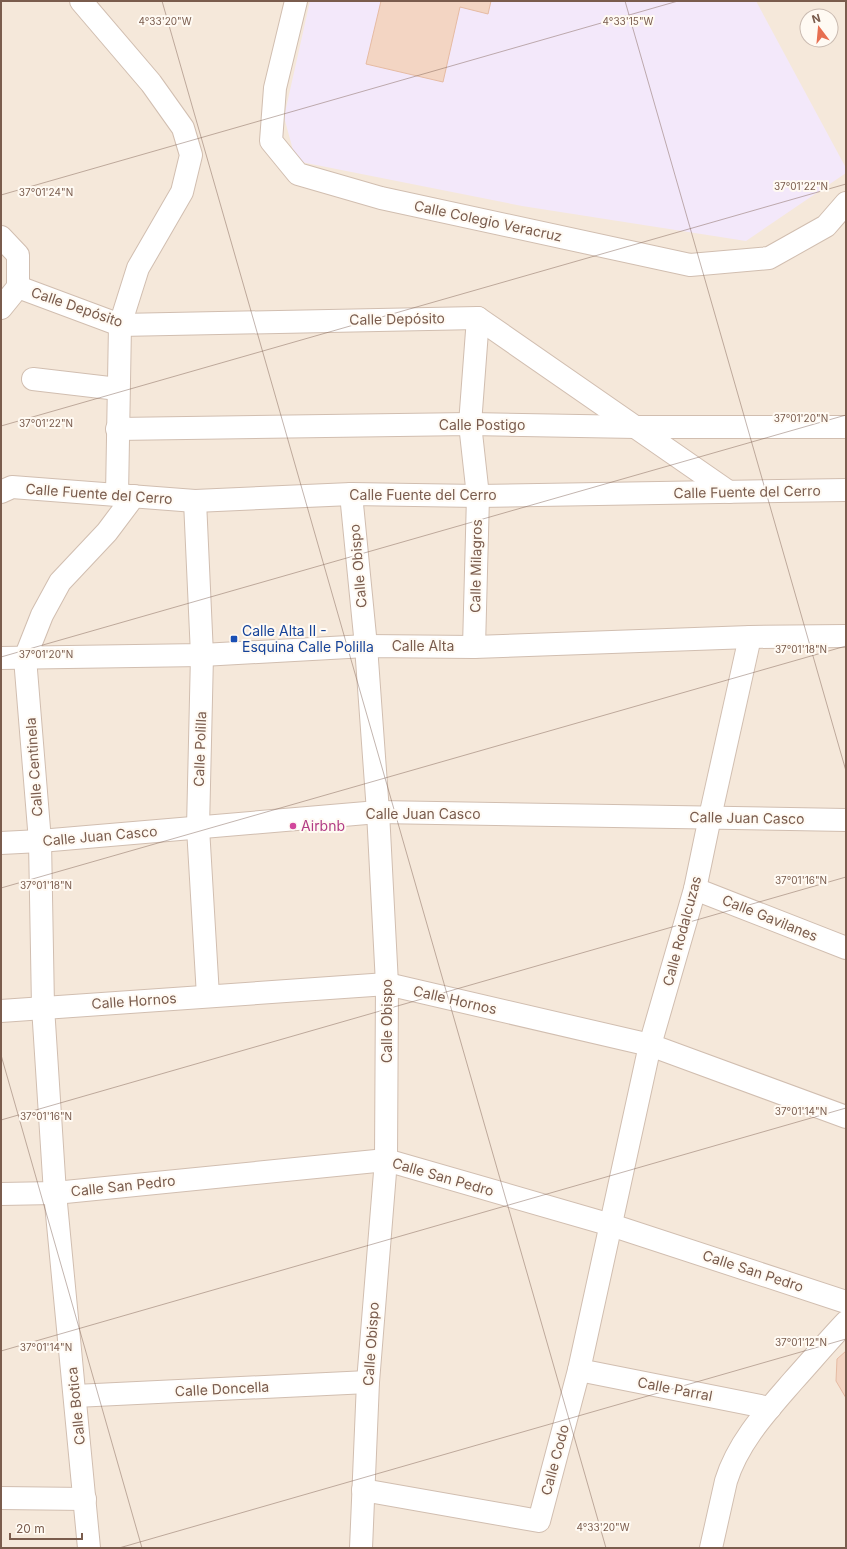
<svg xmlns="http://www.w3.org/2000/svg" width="847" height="1549" viewBox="0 0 847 1549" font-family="Inter,sans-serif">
	<rect width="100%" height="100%" fill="#fdf6ec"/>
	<path fill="#f5e8da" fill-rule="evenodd" d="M1,1H846V1548H1ZM807,16H831V40H807Z"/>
	<path fill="#f3e8fa" d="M310,1H756L846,168V173L746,241L522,206L296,161L284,117Z"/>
	<g fill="#f3d5c3" stroke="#e6bba3">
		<path d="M381,1H491L488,14L460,7L443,82L366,64Z"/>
		<path d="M846,1351V1398L836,1381L837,1359Z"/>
	</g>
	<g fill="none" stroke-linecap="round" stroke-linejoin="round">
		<defs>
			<path id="pedestrian" d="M710,817L750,637"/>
			<g id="minor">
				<path d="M81,1L151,83L183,128L191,155L182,192L138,268L120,325L117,495"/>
				<path d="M296,1L275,88L271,141L298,174L381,198L690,265L769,258L826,226L846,203"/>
				<path d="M1,237L18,255V287"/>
				<path d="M18,287L120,325L478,318L729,492"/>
				<path d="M1,308L18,287"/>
				<path d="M33,379L118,389"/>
				<path d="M117,429L470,424L636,427H846"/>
				<path d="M1,492L12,487L195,501L351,494L478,496L846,490"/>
				<path d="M351,494L366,646L378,812L387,984L386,1160L368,1382L361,1548"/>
				<path d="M195,501L202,655L198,828L208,996"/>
				<path d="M474,647L478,496L470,424L478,318"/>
				<path d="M695,889L846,948"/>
				<path d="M1,1011L387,984L650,1045L846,1117"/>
				<path d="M579,1370L770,1408"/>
				<path d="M75,1396L368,1382"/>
				<path d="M363,1490L539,1521L579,1370L650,1045L695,889L710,817"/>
				<path d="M1,1498L85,1499"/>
				<path d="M89,1548L55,1193L43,1007L40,841L25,658L42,615L60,582L107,532L134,496"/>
			</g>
			<g id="tertiary">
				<path d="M1,658L202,655L366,646L474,647L750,637L846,636"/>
				<path d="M1,843L40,841L378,812L846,820"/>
				<path d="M1,1194L55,1193L386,1160L611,1225L846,1302"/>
				<path d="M711,1548L726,1481C738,1442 767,1411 793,1381C811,1361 828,1341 846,1322"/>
			</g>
		</defs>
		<use href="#pedestrian" stroke="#d1beb0" stroke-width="24"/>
		<use href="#minor" stroke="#d1beb0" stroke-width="24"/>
		<use href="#tertiary" stroke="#d1beb0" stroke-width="24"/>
		<use href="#pedestrian" stroke="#fff" stroke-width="22"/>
		<use href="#minor" stroke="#fff" stroke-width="22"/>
		<use href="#tertiary" stroke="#fff" stroke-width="22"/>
	</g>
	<path fill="none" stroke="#7a5c4d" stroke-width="1" stroke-opacity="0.45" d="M162,1L606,1548M625,1L846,771M1,195L678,1M1,426L846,184M1,657L846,415M1,888L846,646M1,1055L142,1548M1,1120L846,877M1,1351L846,1108M119,1548L846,1339"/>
	<rect fill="#1a4fb4" stroke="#fffaf3" stroke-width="1.5" x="230" y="635" width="8" height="8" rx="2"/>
	<circle fill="#d1479c" stroke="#fffaf3" stroke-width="1.5" cx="293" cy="826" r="4"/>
	<g text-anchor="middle" stroke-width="4" stroke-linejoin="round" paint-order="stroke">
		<g font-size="14" fill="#7a5c4d" stroke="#fffaf3">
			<text transform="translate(488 221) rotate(12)" y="5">Calle Colegio Veracruz</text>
			<text transform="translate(77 307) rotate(19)" y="5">Calle Depósito</text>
			<text transform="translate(397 319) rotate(-1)" y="5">Calle Depósito</text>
			<text x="482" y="430">Calle Postigo</text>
			<text transform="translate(747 492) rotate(-1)" y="5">Calle Fuente del Cerro</text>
			<text transform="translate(99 494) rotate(4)" y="5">Calle Fuente del Cerro</text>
			<text x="423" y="500">Calle Fuente del Cerro</text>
			<text transform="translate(358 566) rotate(-95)" y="5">Calle Obispo</text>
			<text transform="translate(476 566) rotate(-89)" y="5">Calle Milagros</text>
			<text x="423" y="651">Calle Alta</text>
			<text transform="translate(200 749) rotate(-88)" y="5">Calle Polilla</text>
			<text transform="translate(34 767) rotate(-94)" y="5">Calle Centinela</text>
			<text x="423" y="819">Calle Juan Casco</text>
			<text transform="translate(747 818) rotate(1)" y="5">Calle Juan Casco</text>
			<text transform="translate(100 836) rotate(-5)" y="5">Calle Juan Casco</text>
			<text transform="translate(770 918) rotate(22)" y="5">Calle Gavilanes</text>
			<text transform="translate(682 931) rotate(-75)" y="5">Calle Rodalcuzas</text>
			<text transform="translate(455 1000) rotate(13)" y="5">Calle Hornos</text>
			<text transform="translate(134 1001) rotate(-4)" y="5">Calle Hornos</text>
			<text transform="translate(387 1021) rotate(-90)" y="5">Calle Obispo</text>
			<text transform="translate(443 1177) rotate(16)" y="5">Calle San Pedro</text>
			<text transform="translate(123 1186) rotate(-6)" y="5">Calle San Pedro</text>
			<text transform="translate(753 1271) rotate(18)" y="5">Calle San Pedro</text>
			<text transform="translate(371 1344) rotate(-86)" y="5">Calle Obispo</text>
			<text transform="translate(222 1389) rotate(-3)" y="5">Calle Doncella</text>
			<text transform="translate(675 1389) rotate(11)" y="5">Calle Parral</text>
			<text transform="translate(76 1406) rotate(-96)" y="5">Calle Botica</text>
			<text transform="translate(555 1460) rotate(-75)" y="5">Calle Codo</text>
		</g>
		<g font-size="14" fill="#164399" stroke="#fffaf3" text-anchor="start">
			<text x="242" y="636">Calle Alta II -<tspan x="242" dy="16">Esquina Calle Polilla</tspan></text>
		</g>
		<g font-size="14" fill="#b23c85" stroke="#fffaf3" text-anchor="start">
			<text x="301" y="831">Airbnb</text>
		</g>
	</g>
	<g font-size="10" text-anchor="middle" fill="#7a5c4d" stroke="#fffaf3" stroke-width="4" stroke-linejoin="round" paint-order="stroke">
		<text x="165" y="25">4°33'20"W</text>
		<text x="628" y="25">4°33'15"W</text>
		<text x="801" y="190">37°01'22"N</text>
		<text x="46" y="196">37°01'24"N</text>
		<text x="801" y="422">37°01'20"N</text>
		<text x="46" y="427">37°01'22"N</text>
		<text x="801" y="653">37°01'18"N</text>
		<text x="46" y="658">37°01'20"N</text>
		<text x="801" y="884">37°01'16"N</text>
		<text x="46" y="889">37°01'18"N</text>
		<text x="801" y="1115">37°01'14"N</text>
		<text x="46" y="1120">37°01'16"N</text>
		<text x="801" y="1346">37°01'12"N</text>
		<text x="46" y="1351">37°01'14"N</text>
		<text x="603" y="1531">4°33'20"W</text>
	</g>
	<rect width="847" height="1549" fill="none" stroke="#7a5c4d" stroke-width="4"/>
	<g transform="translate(819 28) rotate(344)"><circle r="19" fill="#fffaf3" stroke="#cabbb1"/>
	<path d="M0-3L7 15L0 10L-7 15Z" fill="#e76f51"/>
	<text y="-6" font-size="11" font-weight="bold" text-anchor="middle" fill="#7a5c4d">N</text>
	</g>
	<path d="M10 1533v6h72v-6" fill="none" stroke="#7a5c4d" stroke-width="2"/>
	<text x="16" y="1533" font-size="12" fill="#7a5c4d" stroke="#fffaf3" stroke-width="3" paint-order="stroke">20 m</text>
</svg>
